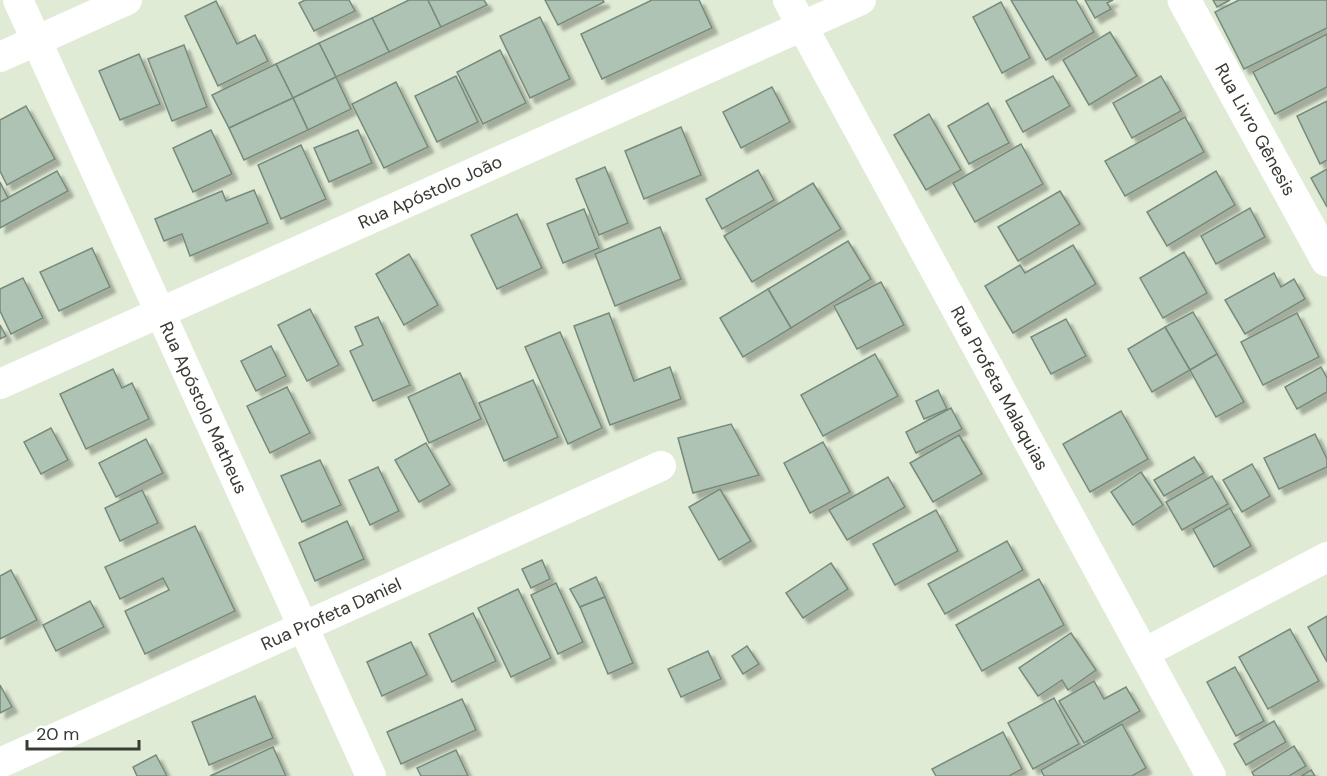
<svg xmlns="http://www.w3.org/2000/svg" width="1327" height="776" viewBox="0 0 1327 776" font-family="'DM Sans',sans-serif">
	<defs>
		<filter id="shadow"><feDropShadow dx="5.5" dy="5.5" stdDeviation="1.5" flood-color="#0004"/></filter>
	</defs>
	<rect width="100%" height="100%" fill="#e0ebd5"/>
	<g fill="#aec3b3" stroke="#778b7b" stroke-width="1.5" filter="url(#shadow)">
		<path d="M305,0H349L355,11L314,31L299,3Z"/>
		<path d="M409,0H428L441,27L389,52L372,18Z"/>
		<path d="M428,0H484L487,5L441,27Z"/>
		<path d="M545,0H603L604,2L558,25Z"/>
		<path d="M652,0H699L712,28L602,79L581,34Z"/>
		<path d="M1011,0H1076L1094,32L1046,60Z"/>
		<path d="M1085,0H1113L1107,3L1111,9L1095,18Z"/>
		<path d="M1213,0H1230L1217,7Z"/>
		<path d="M1239,0H1327V28L1244,69L1215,12Z"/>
		<path d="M216,1L237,44L255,35L268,61L218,86L185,16Z"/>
		<path d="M1001,2L1030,58L1002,73L973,17Z"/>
		<path d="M540,17L570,79L530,98L500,36Z"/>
		<path d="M372,18L389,52L336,77L319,43Z"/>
		<path d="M1110,32L1137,76L1089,105L1063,60Z"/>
		<path d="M1327,34V87L1275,114L1253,72Z"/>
		<path d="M319,43L336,77L293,98L276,64Z"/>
		<path d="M184,45L207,107L172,121L148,59Z"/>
		<path d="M500,50L526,103L483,124L457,72Z"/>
		<path d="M139,54L160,104L120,120L99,71Z"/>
		<path d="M276,64L293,98L229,128L212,95Z"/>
		<path d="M456,76L478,122L437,142L415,96Z"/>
		<path d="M1053,76L1070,106L1023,132L1006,101Z"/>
		<path d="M1161,76L1181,111L1132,138L1113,103Z"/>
		<path d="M336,77L351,109L308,130L293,98Z"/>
		<path d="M396,82L428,147L384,168L352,104Z"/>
		<path d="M772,87L790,122L741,148L723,112Z"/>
		<path d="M293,98L308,130L244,160L229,128Z"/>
		<path d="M1327,101V160L1320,164L1297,116Z"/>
		<path d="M988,103L1009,143L969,164L948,126Z"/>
		<path d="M26,106L55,159L7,185L0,171V120Z"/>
		<path d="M929,114L961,170L926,190L894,135Z"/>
		<path d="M1185,117L1204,152L1125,196L1105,161Z"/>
		<path d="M681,127L701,175L644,199L625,151Z"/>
		<path d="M211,130L232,174L193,192L173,148Z"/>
		<path d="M358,130L372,163L329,182L314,148Z"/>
		<path d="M1021,144L1043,184L975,222L953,183Z"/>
		<path d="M301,145L326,199L281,219L258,165Z"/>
		<path d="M605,167L628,223L599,235L576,179Z"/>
		<path d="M1327,169V207L1311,178Z"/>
		<path d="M758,170L774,200L722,229L706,199Z"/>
		<path d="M57,171L68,191L0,228V202Z"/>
		<path d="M1216,171L1235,205L1167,246L1147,212Z"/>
		<path d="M0,182L8,198L0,202Z"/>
		<path d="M813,183L841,229L752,282L724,236Z"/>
		<path d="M254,190L268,223L190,256L182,234L164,241L155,219L222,191L226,201Z"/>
		<path d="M1060,191L1080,224L1018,261L998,227Z"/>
		<path d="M1250,208L1265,237L1216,264L1201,236Z"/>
		<path d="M584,209L599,248L563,263L547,224Z"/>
		<path d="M517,214L542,268L497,289L471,235Z"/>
		<path d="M660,227L681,279L615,306L595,254Z"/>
		<path d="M848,241L871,279L791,328L768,289Z"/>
		<path d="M1073,245L1096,284L1013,333L985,286L1020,265L1025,273Z"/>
		<path d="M92,248L110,287L59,311L40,272Z"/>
		<path d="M1184,252L1207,293L1163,318L1140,278Z"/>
		<path d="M409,254L438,305L404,325L376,274Z"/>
		<path d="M1274,273L1281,287L1294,279L1305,299L1245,334L1225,300Z"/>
		<path d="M23,278L43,318L11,334L0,311V289Z"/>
		<path d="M881,282L904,325L857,349L834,306Z"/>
		<path d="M768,289L791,328L743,357L720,318Z"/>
		<path d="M310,309L339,365L307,381L278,325Z"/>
		<path d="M1193,312L1217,354L1190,370L1165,327Z"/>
		<path d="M609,313L634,381L670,367L681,399L610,425L574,326Z"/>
		<path d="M1297,313L1319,357L1263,385L1241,342Z"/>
		<path d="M378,317L410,385L373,401L350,351L363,345L355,327Z"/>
		<path d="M1066,319L1086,356L1051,374L1031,337Z"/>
		<path d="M0,325L6,336L0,339Z"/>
		<path d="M1165,327L1190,370L1152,392L1128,349Z"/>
		<path d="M560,332L602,428L568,444L525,347Z"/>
		<path d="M271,346L286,376L256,391L241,361Z"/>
		<path d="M875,354L898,396L823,436L801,395Z"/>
		<path d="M1217,354L1244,402L1216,417L1190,370Z"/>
		<path d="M1321,367L1327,378V392L1297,409L1285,387Z"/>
		<path d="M113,369L122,388L132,383L149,419L86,449L60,394Z"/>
		<path d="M460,373L481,419L429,443L408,397Z"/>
		<path d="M533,380L558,437L504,461L479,403Z"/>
		<path d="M287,387L310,433L270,453L247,406Z"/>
		<path d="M938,390L947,409L924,419L916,401Z"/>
		<path d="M951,408L962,429L916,453L906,432Z"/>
		<path d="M1121,411L1148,459L1090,492L1063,444Z"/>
		<path d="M731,424L759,475L693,493L678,438Z"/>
		<path d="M51,428L68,460L41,474L24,442Z"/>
		<path d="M1315,434L1327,459V467L1279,489L1264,458Z"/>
		<path d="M959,435L982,474L933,502L910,463Z"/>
		<path d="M146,439L163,473L116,497L99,463Z"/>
		<path d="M823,442L850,492L810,513L784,463Z"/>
		<path d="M426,443L450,485L419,502L395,460Z"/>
		<path d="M1194,457L1204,473L1164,496L1154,480Z"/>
		<path d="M320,460L341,505L302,522L281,476Z"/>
		<path d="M1252,464L1270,496L1242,512L1223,480Z"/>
		<path d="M378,467L399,511L370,525L349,480Z"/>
		<path d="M1141,472L1163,505L1133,525L1111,492Z"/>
		<path d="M1212,476L1228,504L1182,530L1166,502Z"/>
		<path d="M888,477L905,507L847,540L829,510Z"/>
		<path d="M720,489L751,541L719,560L689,507Z"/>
		<path d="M142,490L158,523L120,541L105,508Z"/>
		<path d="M1230,508L1251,546L1214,567L1193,529Z"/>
		<path d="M936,510L958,551L895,585L873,544Z"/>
		<path d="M347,521L364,559L315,581L299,543Z"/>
		<path d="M195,526L235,611L145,654L125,611L169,590L163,578L120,599L105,567Z"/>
		<path d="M1007,541L1023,570L945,614L928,584Z"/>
		<path d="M542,560L550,579L531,588L522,569Z"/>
		<path d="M831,563L848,589L803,618L786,593Z"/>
		<path d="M11,570L37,620L0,639V576Z"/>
		<path d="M596,577L605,597L580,607L570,589Z"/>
		<path d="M1039,579L1064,625L982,671L956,625Z"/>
		<path d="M556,583L583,642L558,654L531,595Z"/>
		<path d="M518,589L551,658L511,677L478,608Z"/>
		<path d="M605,597L633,663L608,674L580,607Z"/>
		<path d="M90,601L104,627L56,651L43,625Z"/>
		<path d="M473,613L496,661L452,682L429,634Z"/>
		<path d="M1327,616V662L1308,627Z"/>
		<path d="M1290,629L1319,681L1268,709L1239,657Z"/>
		<path d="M1071,633L1096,670L1068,690L1062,680L1038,696L1019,668Z"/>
		<path d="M411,642L427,675L382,696L367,662Z"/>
		<path d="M747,646L759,664L743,674L732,656Z"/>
		<path d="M708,651L721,679L681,697L668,669Z"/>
		<path d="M1235,667L1264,721L1236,736L1207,682Z"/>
		<path d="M1094,681L1104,699L1126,687L1140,711L1084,743L1059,701Z"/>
		<path d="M0,685L12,707L0,713Z"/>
		<path d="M255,696L273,738L209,765L192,722Z"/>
		<path d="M1054,698L1079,744L1033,769L1008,723Z"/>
		<path d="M462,699L476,730L401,764L387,732Z"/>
		<path d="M1274,721L1286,742L1246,765L1234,744Z"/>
		<path d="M1122,724L1146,768L1132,776H1044L1041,770Z"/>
		<path d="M1003,732L1022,769L1009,776H936L932,769Z"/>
		<path d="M1294,746L1306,766L1289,776H1254L1252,772Z"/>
		<path d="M273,747L286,776H210Z"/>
		<path d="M456,750L468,776H421L417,768Z"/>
		<path d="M156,755L167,776H137L133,767Z"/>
		<path d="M1311,770L1315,776H1301Z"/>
	</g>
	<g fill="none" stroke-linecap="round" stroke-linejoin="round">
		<g stroke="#fff" stroke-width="30">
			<path id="s1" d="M18,0L371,776"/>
			<path id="s2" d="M788,0L1211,776"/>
			<path d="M0,57L127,0"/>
			<path id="s3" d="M0,384L861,0"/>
			<path d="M1144,653L1327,557"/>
			<path id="s4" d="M0,763L661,466"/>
		</g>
		<path stroke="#fff" stroke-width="33" id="s5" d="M1184,0L1327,260"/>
	</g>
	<g text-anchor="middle" stroke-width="5" stroke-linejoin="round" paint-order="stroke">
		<g font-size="18" fill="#373c33" stroke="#fff">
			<text dy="6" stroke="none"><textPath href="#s5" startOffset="148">Rua Livro Gênesis</textPath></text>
			<text dy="6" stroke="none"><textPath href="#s3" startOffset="471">Rua Apóstolo João</textPath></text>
			<text dy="6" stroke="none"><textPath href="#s2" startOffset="442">Rua Profeta Malaquias</textPath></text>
			<text dy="6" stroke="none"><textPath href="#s1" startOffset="448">Rua Apóstolo Matheus</textPath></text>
			<text dy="6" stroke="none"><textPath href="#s4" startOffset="363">Rua Profeta Daniel</textPath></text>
		</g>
	</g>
	<path d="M27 740v9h112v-9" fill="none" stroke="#373c33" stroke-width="3"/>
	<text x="36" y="740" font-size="18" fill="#373c33" stroke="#ffffff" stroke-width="4.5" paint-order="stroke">20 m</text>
</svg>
